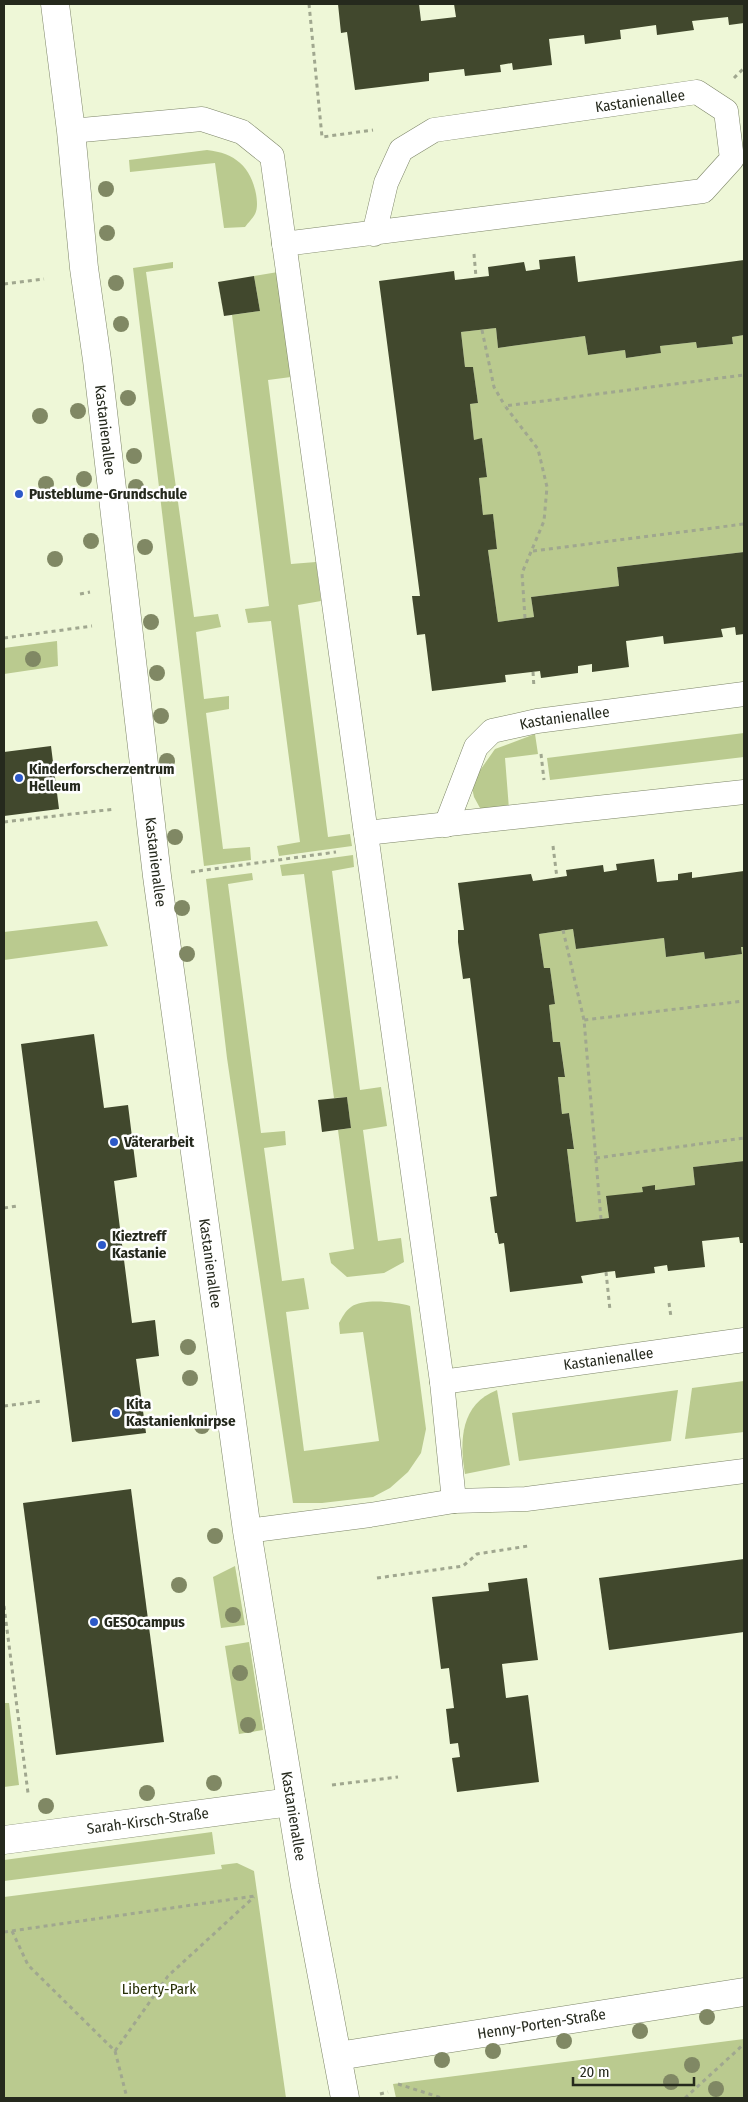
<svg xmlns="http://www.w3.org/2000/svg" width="748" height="2102" viewBox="0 0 748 2102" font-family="'Fira Sans Condensed',sans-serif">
	<rect width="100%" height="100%" fill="#eef7d7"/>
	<g fill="#baca8f">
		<path d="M207,150C235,153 251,167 256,194C257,200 258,208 255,214C253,218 248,223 245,227L224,228L215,163L130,172L129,160Z"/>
		<path d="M173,262V268L146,272L194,617L218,614L221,627L196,632L204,699L229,696V709L206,713L223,849L250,847L251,860L204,866L133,268Z"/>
		<path d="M278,272L291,377L268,380L291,564L316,562L321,601L298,605L328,837L350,834L352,846L279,856L277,846L300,842L271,621L248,623L245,609L269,606L232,315L260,311L254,276Z"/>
		<path d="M496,328L498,348L585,336L588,355L625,350L626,358L661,353L660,346L696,342L697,348L733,344L732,337L744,335V552L617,567L619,586L531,597L534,617L498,622L488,550L497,549L493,515H483L479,478L487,476L482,439L474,440L470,404L478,403L473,367H465L461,332Z"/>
		<path d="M57,641L58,666L4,674V648Z"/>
		<path d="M744,733V757L550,780L547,758Z"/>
		<path d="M535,734L538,754L505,758L509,809L489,812L480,808L474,797L472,788L476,776L495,749Z"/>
		<path d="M353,855L354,867L332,871L360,1090L381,1087L387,1126L363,1130L378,1241L401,1238L404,1262L384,1273L347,1277L331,1263L329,1253L354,1249L338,1130L351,1128L347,1097L334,1098L304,874L282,876L280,865Z"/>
		<path d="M252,873L253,880L228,884L261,1133L285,1131L286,1145L264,1148L282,1281L304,1278L309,1309L286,1312L304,1451L379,1441L363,1332L340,1334L339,1323C342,1318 345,1311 351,1307C363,1298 396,1302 410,1306L426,1429L421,1453L408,1472L390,1488L373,1497L322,1503H293L227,1058L206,879Z"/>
		<path d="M97,921L108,946L4,960V932Z"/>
		<path d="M573,929L576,949L664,938L666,957L704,952L705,959L742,954L741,947H744V1161L693,1167L695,1185L655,1190V1186L643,1192L606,1197L609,1218L576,1222L567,1149L574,1148L569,1113L562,1114L558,1077L565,1076L560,1042H553L549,1005L555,1004L550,968H544L539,934Z"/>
		<path d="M744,1381V1432L685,1439L692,1388Z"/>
		<path d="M497,1390L510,1465L465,1474C459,1440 461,1404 497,1390Z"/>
		<path d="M678,1390L671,1441L519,1461L512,1413Z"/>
		<path d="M235,1566L245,1625L221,1628L213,1577Z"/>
		<path d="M249,1642L263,1730L239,1734L225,1646Z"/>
		<path d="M4,1703H9L19,1785L4,1787Z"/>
		<path d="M212,1832L215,1854L4,1881V1860Z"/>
		<path d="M237,1863L254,1871L286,2098H4V1897L222,1869L221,1865Z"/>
		<path d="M744,2039V2098H396L393,2084Z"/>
	</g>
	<g fill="#41482d">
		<path d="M338,4H419L421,21L456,17L454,4H744V23L729,25L728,17L692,21L694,30L657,35L656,25L620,30L621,39L585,44L584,35L549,39L552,65L513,70L512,63L500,65L501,72L465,76L464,69L429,73V81L355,90L347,32L341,33Z"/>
		<path d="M575,256L578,282L744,260V335L732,337L733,344L697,348L696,342L660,346L661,353L626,358L625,350L588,355L585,336L498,348L496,328L461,332L465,367H473L478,403L470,404L474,440L482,438L487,477L479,478L483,515L493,514L497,549L488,550L498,622L534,617L531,597L619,586L617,567L744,552V634L736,635L735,627L721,629L723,637L664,644L663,636L626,641L629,667L592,672V664L578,666V673L541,678L540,671L505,675L506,682L432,691L425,634L417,635L412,596H420L379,281L454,271L455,280L489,276L488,267L524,262L526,271L540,269L539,260Z"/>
		<path d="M254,276L260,311L224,316L218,282Z"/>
		<path d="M51,746L59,809L4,816V752Z"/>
		<path d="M654,859L657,882L678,880V874L692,872V878L744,871V947H741L742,954L705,959L704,952L666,957L664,938L576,949L573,929L539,934L544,968H550L555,1004L549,1005L553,1042H560L565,1077H558L562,1114L569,1113L574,1149H567L576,1222L609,1218L606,1196L643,1192L642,1187L655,1185V1190L695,1185L693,1167L744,1161V1243H740L739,1237L702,1241L705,1267L668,1271L667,1265L654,1267L655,1273L616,1278L615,1271L606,1272L581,1276L583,1283L510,1292L504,1243L499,1244L497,1233H495L490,1197L497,1196L470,978L463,979L458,942V930H464L458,883L531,874L533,881L567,876L566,870L603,865L604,872L617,870L616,864Z"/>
		<path d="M94,1034L104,1108L128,1105L137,1177L114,1181L132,1323L155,1320L159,1356L136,1359L146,1433L72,1442L21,1044Z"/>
		<path d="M347,1097L351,1128L322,1132L318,1100Z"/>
		<path d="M131,1489L164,1742L56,1755L23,1503Z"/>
		<path d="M744,1559V1632L609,1650L599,1578Z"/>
		<path d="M527,1578L538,1660L502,1664L506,1698L528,1695L539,1782L457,1792L452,1758L460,1757L458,1743L450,1744L446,1709L454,1708L449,1668L441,1669L432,1597L489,1591L488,1583Z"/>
	</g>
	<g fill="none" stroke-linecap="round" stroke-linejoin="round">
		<defs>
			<g id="service">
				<path d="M71,131L202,119L242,132L272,156L442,1382L454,1501"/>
				<path d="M284,244L703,191L732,159L726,111L697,92L434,130L401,150L386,183L374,234"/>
				<path id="s1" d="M446,825L476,747L492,731L537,721L744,694"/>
				<path d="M366,833L744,792"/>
				<path id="s2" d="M442,1382L744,1340"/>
				<path d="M247,1531L370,1515L454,1501L526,1499L744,1471"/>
			</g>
			<g id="minor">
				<path id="s3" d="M55,4L71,131L84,268L97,360L157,876L247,1531L305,1886L345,2098"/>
				<path id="s4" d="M4,1840L291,1802"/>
				<path id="s5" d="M338,2056L744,1992"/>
			</g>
		</defs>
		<use href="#service" stroke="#7d8568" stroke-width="25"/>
		<use href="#minor" stroke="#7d8568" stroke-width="29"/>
		<g stroke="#a0a78f" stroke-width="3" stroke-dasharray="4 4" stroke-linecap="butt">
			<path d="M309,4L322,137L373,130"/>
			<path d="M734,78L744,68"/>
			<path d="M474,254L476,277"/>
			<path d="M4,284L44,279"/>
			<path d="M482,330L494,387L505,406"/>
			<path d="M533,551L744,524"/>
			<path d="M80,594L90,592"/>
			<path d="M525,618L522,573L544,521L547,487L538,449L505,406L744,375"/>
			<path d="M4,638L92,626"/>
			<path d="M533,672L534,688"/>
			<path d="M541,754L544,780"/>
			<path d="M4,822L115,809"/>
			<path d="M553,846L557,878"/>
			<path d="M191,872L336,852"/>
			<path d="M563,930L584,1020"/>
			<path d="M596,1158L744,1138"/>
			<path d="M4,1208L17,1206"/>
			<path d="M601,1219L584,1020L744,1001"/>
			<path d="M606,1272L610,1310"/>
			<path d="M669,1303L671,1317"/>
			<path d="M4,1406L42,1401"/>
			<path d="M377,1578L463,1566L477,1554L528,1546"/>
			<path d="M4,1606L28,1793"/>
			<path d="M332,1785L398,1777"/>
			<path d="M12,1931L28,1965L115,2051L127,2098"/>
			<path d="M4,1932L255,1896"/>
			<path d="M115,2051L168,1976L254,1897"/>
			<path d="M398,2084L442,2098"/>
			<path d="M380,2094L388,2092"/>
			<path d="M685,2098L744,2044"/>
		</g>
		<use href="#service" stroke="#fff" stroke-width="24"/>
		<use href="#minor" stroke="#fff" stroke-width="28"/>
	</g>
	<g fill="#808864">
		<circle cx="106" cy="189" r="8"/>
		<circle cx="107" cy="233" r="8"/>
		<circle cx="116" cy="283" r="8"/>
		<circle cx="121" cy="324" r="8"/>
		<circle cx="128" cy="398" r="8"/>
		<circle cx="78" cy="411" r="8"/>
		<circle cx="40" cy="416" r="8"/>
		<circle cx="134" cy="456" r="8"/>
		<circle cx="84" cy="479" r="8"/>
		<circle cx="46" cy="484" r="8"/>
		<circle cx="136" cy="487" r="8"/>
		<circle cx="91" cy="541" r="8"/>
		<circle cx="145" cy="547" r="8"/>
		<circle cx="55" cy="559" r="8"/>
		<circle cx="151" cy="622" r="8"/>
		<circle cx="33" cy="659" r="8"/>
		<circle cx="157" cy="673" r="8"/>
		<circle cx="161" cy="716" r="8"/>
		<circle cx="167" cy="761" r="8"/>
		<circle cx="175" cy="837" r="8"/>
		<circle cx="182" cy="908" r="8"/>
		<circle cx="187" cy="954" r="8"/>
		<circle cx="188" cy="1347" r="8"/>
		<circle cx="190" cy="1378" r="8"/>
		<circle cx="202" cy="1426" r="8"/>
		<circle cx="215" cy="1536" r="8"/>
		<circle cx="179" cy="1585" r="8"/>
		<circle cx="233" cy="1615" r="8"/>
		<circle cx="240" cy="1673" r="8"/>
		<circle cx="248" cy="1725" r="8"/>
		<circle cx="214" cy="1783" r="8"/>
		<circle cx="147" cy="1793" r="8"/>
		<circle cx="46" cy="1806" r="8"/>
		<circle cx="707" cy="2017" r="8"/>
		<circle cx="640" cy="2031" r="8"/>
		<circle cx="564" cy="2041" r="8"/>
		<circle cx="493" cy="2051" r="8"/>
		<circle cx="442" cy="2060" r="8"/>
		<circle cx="692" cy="2065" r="8"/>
		<circle cx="671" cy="2082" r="8"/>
		<circle cx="716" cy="2089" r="8"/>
	</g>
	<g fill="#2d59c8" stroke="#fff" stroke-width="2">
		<circle cx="19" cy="494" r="5"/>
		<circle cx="19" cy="778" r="5"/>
		<circle cx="114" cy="1142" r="5"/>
		<circle cx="102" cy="1245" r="5"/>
		<circle cx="116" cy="1413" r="5"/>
		<circle cx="94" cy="1622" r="5"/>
	</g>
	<g text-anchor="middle" stroke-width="5" stroke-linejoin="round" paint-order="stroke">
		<g font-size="15" fill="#25291d" stroke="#fff">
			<text transform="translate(640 101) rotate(-8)" y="5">Kastanienallee</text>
			<text dy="5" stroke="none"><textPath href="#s3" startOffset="429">Kastanienallee</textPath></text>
			<text dy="5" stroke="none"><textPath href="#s1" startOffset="180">Kastanienallee</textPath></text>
			<text dy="5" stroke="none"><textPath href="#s3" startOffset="864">Kastanienallee</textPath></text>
			<text dy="5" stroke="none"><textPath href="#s3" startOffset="1269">Kastanienallee</textPath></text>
			<text dy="5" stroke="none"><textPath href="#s2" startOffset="168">Kastanienallee</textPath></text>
			<text dy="5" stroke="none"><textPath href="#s3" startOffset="1828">Kastanienallee</textPath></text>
			<text dy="5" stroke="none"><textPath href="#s4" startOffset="145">Sarah-Kirsch-Straße</textPath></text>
			<text dy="5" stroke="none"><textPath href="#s5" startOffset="206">Henny-Porten-Straße</textPath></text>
		</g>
		<g font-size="15" font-weight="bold" fill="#25291d" stroke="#fff" text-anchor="start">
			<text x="29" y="499">Pusteblume-Grundschule</text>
			<text x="29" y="774">Kinderforscherzentrum<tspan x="29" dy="17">Helleum</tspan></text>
			<text x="124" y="1147">Väterarbeit</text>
			<text x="112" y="1241">Kieztreff<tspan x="112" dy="17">Kastanie</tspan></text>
			<text x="126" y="1409">Kita<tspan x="126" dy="17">Kastanienknirpse</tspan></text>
			<text x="104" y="1627">GESOcampus</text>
		</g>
		<g font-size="15" fill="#262e05" stroke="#fff">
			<text x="159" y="1994">Liberty-Park</text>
		</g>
	</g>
	<rect width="748" height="2102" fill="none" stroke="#25291d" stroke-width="10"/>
	<path d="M573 2077v8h121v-8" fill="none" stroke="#25291d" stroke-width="2.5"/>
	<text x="580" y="2077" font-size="15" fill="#25291d" stroke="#ffffff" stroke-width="4" paint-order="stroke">20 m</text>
</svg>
